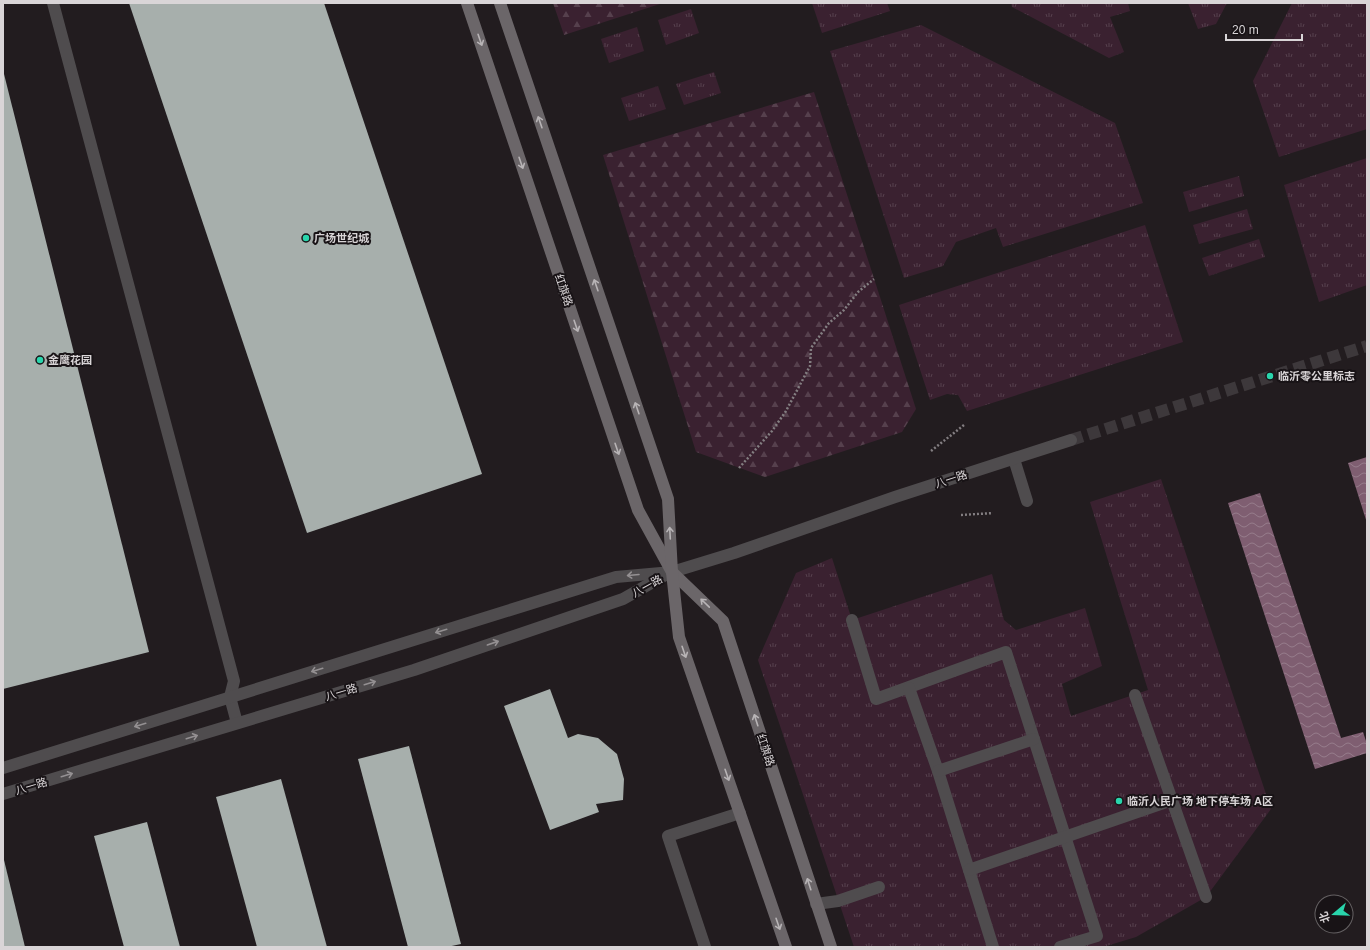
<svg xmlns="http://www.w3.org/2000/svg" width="1370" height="950" viewBox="0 0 1370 950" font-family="Arial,'Noto Sans SC',sans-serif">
	<defs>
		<pattern id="grass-tufts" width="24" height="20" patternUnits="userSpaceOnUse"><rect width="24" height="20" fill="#3a2130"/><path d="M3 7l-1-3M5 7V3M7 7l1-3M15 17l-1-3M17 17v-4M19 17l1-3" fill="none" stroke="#56404d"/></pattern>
		<pattern id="forest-firs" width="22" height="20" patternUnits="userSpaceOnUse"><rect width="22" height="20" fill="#3a2130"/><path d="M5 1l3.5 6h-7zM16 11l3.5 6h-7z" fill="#56404d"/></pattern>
		<pattern id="water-waves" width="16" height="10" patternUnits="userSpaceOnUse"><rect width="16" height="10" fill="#7f5e71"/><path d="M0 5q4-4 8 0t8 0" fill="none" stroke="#967c8b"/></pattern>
	</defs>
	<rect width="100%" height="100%" fill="#221c1f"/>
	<g fill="url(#grass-tufts)">
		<path d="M812,3H887L890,11L822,33Z"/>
		<path d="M1011,3H1128L1130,11L1110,17L1124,52L1109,58L1012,7Z"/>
		<path d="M1188,3H1227L1216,24L1198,29Z"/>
		<path d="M1292,3H1367V129L1279,157L1253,81Z"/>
		<path d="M691,9L699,33L666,45L658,20Z"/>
		<path d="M921,25L1115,123L1143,203L1003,247L996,228L956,242L943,266L904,278L830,51Z"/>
		<path d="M637,27L644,51L609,63L601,39Z"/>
		<path d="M714,72L721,93L684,105L676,84Z"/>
		<path d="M658,86L666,109L629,121L621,98Z"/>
		<path d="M1367,158V285L1319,302L1284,185Z"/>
		<path d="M1239,176L1244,196L1189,212L1183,192Z"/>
		<path d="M1247,209L1253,229L1199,244L1193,225Z"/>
		<path d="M1145,225L1183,342L967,411L958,395L947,394L930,400L899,305Z"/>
		<path d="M1259,239L1265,257L1209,276L1202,258Z"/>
		<path d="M1161,479L1271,809L1206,897L1136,937L1103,947H854L758,660L796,573L832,558L852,620L992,574L1004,620L1016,630L1085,608L1102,666L1062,684L1071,716L1148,690L1090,502Z"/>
	</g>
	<g fill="url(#forest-firs)">
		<path d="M553,3H663L564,35Z"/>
		<path d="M814,92L916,409L902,432L765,477L696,452L603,155Z"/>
	</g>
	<g fill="url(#water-waves)">
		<path d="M1367,457V523L1348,463Z"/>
		<path d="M1260,493L1341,738L1363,732L1367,744V753L1315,769L1228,503Z"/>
	</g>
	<g fill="#a7afac">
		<path d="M129,3H324L482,474L307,533Z"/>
		<path d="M3,70L149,652L3,689Z"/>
		<path d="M550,689L568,738L578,734L598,738L617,754L624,779L623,800L596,804L599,812L550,830L504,706Z"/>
		<path d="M409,746L461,944L447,947H408L358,759Z"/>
		<path d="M281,779L327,947H257L216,797Z"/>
		<path d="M147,822L180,947H124L94,836Z"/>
		<path d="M3,860H4L25,947H3Z"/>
	</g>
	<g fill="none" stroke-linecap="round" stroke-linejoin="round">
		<path stroke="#3d383b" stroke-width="12" stroke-dasharray="12 6" stroke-linecap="butt" d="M1071,440L1367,346"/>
		<g stroke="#837e81" stroke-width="2.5" stroke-dasharray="2 2" stroke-linecap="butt">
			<path d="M931,451L964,425"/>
			<path d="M739,468L772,431L786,411L810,366L811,348L829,323L844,310L858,292L874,279"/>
			<path d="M961,515L993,513"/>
		</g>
		<g stroke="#4f4c4e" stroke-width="12">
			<path d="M53,3L234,681L230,697L237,723"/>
			<path d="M1014,459L1027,501"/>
			<path d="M816,904L838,901L879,887"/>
			<path d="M705,947L668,836L740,813"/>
		</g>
		<g stroke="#4f4c4e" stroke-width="12">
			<path d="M852,620L876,699L1006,652L1097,936L1060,947"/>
			<path d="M909,688L938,771L993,947"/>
			<path d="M1135,695L1206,897"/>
			<path d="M3,768L616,577L672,572L734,553L895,497L1071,440"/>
			<path d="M938,771L1034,739"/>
			<path d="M3,794L414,670L623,599L667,574"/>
			<path d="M969,870L1172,800"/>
		</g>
		<g stroke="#6b6669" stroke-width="12">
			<path d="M467,3L638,510L672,572L723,621L831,947"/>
			<path d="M500,3L668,499L672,572L679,637L786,947"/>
		</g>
	</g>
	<defs><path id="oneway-shaft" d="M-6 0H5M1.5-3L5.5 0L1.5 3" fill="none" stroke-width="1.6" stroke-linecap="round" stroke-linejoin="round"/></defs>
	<g stroke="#b8b4b6">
		<use href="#oneway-shaft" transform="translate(480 40) rotate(71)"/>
		<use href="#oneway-shaft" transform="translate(540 122) rotate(-109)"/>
		<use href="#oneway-shaft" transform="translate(521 163) rotate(71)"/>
		<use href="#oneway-shaft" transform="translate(596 285) rotate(-109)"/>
		<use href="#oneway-shaft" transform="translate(576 326) rotate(71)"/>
		<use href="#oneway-shaft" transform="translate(637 408) rotate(-109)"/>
		<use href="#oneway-shaft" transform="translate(617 449) rotate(71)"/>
		<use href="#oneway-shaft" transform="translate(670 533) rotate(-93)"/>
		<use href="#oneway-shaft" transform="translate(705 603) rotate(-136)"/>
		<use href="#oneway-shaft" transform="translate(684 652) rotate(71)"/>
		<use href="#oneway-shaft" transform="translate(756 720) rotate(-108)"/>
		<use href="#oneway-shaft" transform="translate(727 775) rotate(71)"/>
		<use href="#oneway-shaft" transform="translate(809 884) rotate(-108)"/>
		<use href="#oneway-shaft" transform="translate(778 924) rotate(71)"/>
	</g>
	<g stroke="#949092">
		<use href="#oneway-shaft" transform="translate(633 575) rotate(175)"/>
		<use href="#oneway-shaft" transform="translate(441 631) rotate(163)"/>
		<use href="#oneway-shaft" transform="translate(493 643) rotate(-19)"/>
		<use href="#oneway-shaft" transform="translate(317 670) rotate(163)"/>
		<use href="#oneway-shaft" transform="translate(370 683) rotate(-17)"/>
		<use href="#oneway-shaft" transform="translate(140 725) rotate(163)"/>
		<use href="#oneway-shaft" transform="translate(192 737) rotate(-17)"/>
		<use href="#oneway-shaft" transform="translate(67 775) rotate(-17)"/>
	</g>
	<g fill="#29d5ac" stroke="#181316" stroke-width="1.5">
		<circle cx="306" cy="238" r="4"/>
		<circle cx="40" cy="360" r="4"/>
		<circle cx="1270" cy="376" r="4"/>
		<circle cx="1119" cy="801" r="4"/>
	</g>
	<g text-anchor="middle" stroke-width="4" stroke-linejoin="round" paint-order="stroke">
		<g font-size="11" font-weight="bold" fill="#d9d5d7" stroke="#181316" text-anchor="start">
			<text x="314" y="242">广场世纪城</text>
			<text x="48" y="364">金鹰花园</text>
			<text x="1278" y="380">临沂零公里标志</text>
			<text x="1127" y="805">临沂人民广场 地下停车场 A区</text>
		</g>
		<g font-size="11" fill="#d9d5d7" stroke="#181316">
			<text transform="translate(564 290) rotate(71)" y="4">红旗路</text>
			<text transform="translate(951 479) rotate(-18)" y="4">八一路</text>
			<text transform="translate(647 586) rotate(-29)" y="4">八一路</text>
			<text transform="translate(341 692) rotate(-17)" y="4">八一路</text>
			<text transform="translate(766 750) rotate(72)" y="4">红旗路</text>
			<text transform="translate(31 786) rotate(-17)" y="4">八一路</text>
		</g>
	</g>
	<rect width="1370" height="950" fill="none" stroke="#d9d5d7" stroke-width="8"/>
	<g transform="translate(1334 914) rotate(251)"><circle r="19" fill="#181316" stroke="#656163"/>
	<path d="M0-3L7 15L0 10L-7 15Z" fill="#29d5ac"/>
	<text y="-6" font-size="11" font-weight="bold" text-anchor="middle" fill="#d9d5d7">北</text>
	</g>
	<path d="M1226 34v6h76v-6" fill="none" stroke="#d9d5d7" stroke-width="2"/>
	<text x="1232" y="34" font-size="12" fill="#d9d5d7" stroke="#181316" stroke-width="3" paint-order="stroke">20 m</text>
</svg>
